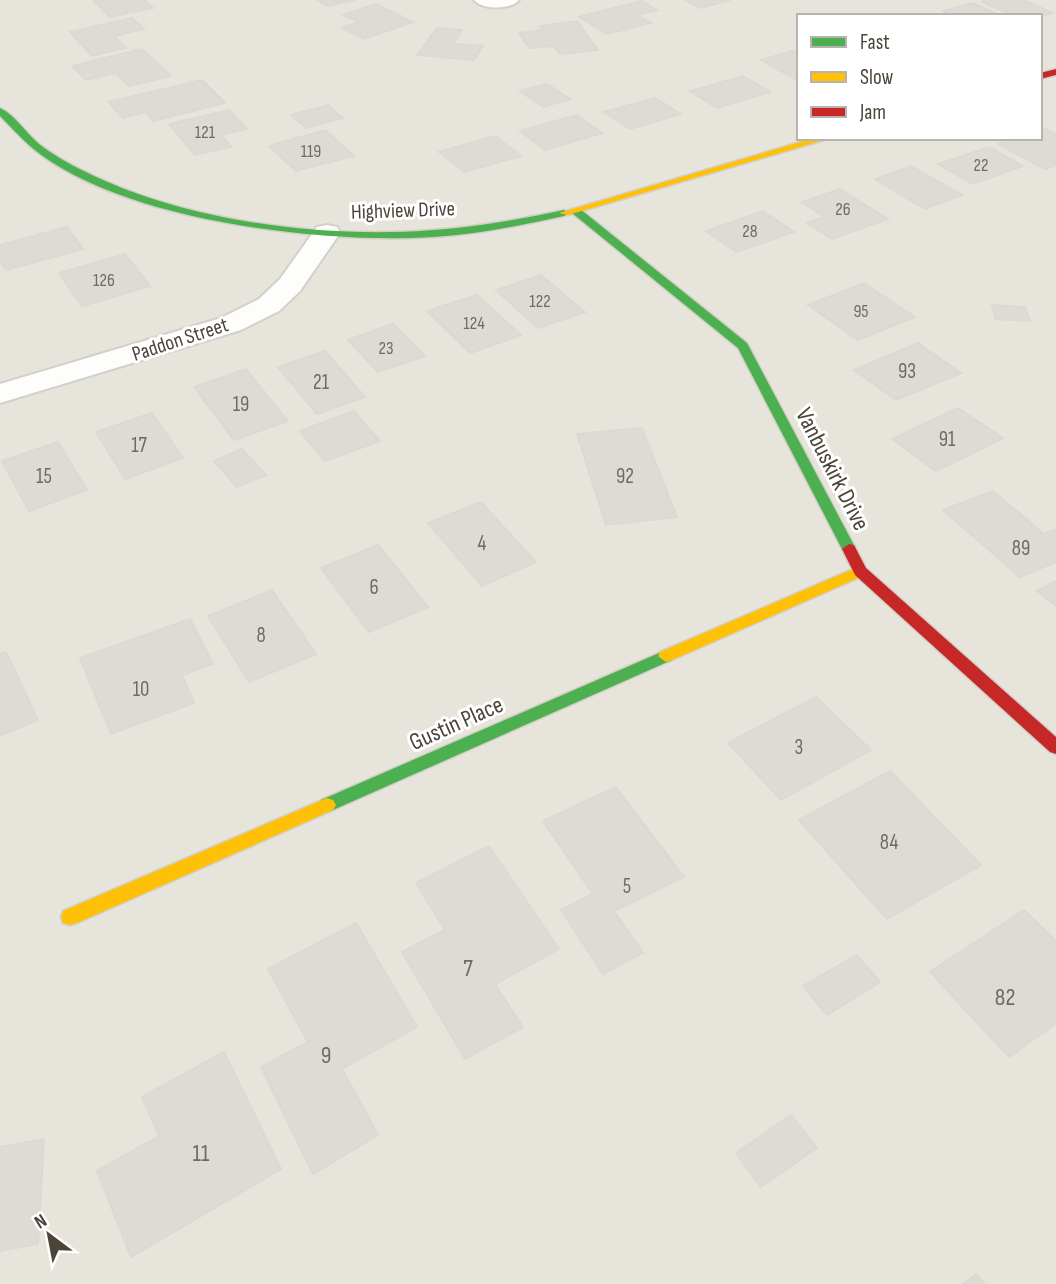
<svg xmlns="http://www.w3.org/2000/svg" width="1056" height="1284" viewBox="0 0 1056 1284" font-family="'Sofia Sans Condensed',sans-serif">
	<rect width="100%" height="100%" fill="#f4f2ee"/>
	<path fill="#e7e4dc" fill-rule="evenodd" d="M0,0H1056V1284H0ZM799,16H1040V138H799Z"/>
	<g fill="#dedbd6" stroke="#dcd9d4" stroke-width="2">
		<path d="M93,0H144L153,8L110,17Z"/>
		<path d="M318,0H355L327,6Z"/>
		<path d="M685,0H730L700,8Z"/>
		<path d="M987,0H1023L1053,13L1040,17L1014,16L982,2Z"/>
		<path d="M642,1L657,10L637,15L651,23L607,34L579,17Z"/>
		<path d="M973,3L1001,16H953L943,11Z"/>
		<path d="M376,4L413,22L364,39L342,28L359,22L343,15Z"/>
		<path d="M132,18L144,29L114,36L126,48L92,56L70,32Z"/>
		<path d="M577,21L598,50L560,54L554,46L529,48L519,33L543,30L540,26Z"/>
		<path d="M437,28L462,30L453,44L483,46L474,60L417,55Z"/>
		<path d="M142,49L171,76L129,86L115,73L86,80L72,66Z"/>
		<path d="M792,51L799,54V81L761,60Z"/>
		<path d="M743,76L770,92L717,108L690,91Z"/>
		<path d="M202,80L225,103L153,121L146,112L123,118L108,102Z"/>
		<path d="M547,84L570,99L543,107L520,91Z"/>
		<path d="M655,98L681,114L630,129L604,112Z"/>
		<path d="M328,105L343,118L306,128L291,115Z"/>
		<path d="M229,110L247,129L221,135L231,147L195,155L169,124Z"/>
		<path d="M577,115L602,133L545,150L520,131Z"/>
		<path d="M1044,128L1056,135V165L1045,169L998,144L1015,138H1040V130Z"/>
		<path d="M325,130L354,156L296,171L269,146Z"/>
		<path d="M495,136L521,156L464,172L439,152Z"/>
		<path d="M989,147L1023,166L972,184L938,164Z"/>
		<path d="M911,166L962,195L925,209L875,179Z"/>
		<path d="M840,189L888,219L832,239L807,223L824,217L802,202Z"/>
		<path d="M763,211L794,232L736,252L706,231Z"/>
		<path d="M67,227L83,249L6,270L0,262V245Z"/>
		<path d="M125,254L150,286L82,306L59,273Z"/>
		<path d="M541,275L585,312L538,328L496,290Z"/>
		<path d="M864,283L915,317L858,340L808,305Z"/>
		<path d="M477,295L521,335L470,353L427,311Z"/>
		<path d="M992,305L1025,307L1030,321L995,319Z"/>
		<path d="M393,324L425,356L378,372L348,340Z"/>
		<path d="M918,343L961,373L896,400L854,370Z"/>
		<path d="M325,351L365,397L317,414L278,367Z"/>
		<path d="M246,369L288,421L234,440L194,387Z"/>
		<path d="M958,408L1003,438L936,471L892,439Z"/>
		<path d="M354,411L380,441L325,461L300,431Z"/>
		<path d="M152,413L183,458L125,479L96,432Z"/>
		<path d="M642,428L677,517L606,525L577,434Z"/>
		<path d="M58,442L87,490L29,511L2,461Z"/>
		<path d="M242,449L266,475L237,487L214,461Z"/>
		<path d="M993,491L1044,534L1056,529V562L1020,577L943,510Z"/>
		<path d="M481,502L536,562L482,586L428,523Z"/>
		<path d="M378,545L428,607L369,632L321,568Z"/>
		<path d="M1056,581V606L1037,591Z"/>
		<path d="M272,590L316,654L249,682L208,616Z"/>
		<path d="M190,619L213,664L182,675L194,703L111,734L80,658Z"/>
		<path d="M6,652L38,720L0,736V654Z"/>
		<path d="M816,697L871,750L781,800L728,743Z"/>
		<path d="M890,771L981,865L887,919L799,820Z"/>
		<path d="M616,787L684,877L614,911L643,953L603,974L561,910L593,894L543,821Z"/>
		<path d="M489,846L559,949L495,984L523,1027L465,1059L402,952L445,930L416,883Z"/>
		<path d="M1024,910L1056,941V1023L1009,1057L930,972Z"/>
		<path d="M356,923L417,1027L342,1069L378,1135L313,1174L261,1067L308,1042L268,969Z"/>
		<path d="M857,955L880,982L827,1015L803,986Z"/>
		<path d="M224,1052L281,1169L131,1257L97,1171L159,1136L142,1097Z"/>
		<path d="M791,1115L817,1148L761,1187L736,1153Z"/>
		<path d="M44,1139L38,1244L0,1251V1147Z"/>
		<path d="M976,1274L985,1284H963Z"/>
	</g>
	<g fill="none" stroke-linecap="round" stroke-linejoin="round">
		<defs>
			<g id="street">
				<path d="M474,0H519C511,10 482,10 474,0Z"/>
				<path d="M327,225L337,227L340,233L300,291L279,311L241,330L0,403V384L221,318L259,299L280,279L317,227Z"/>
			</g>
			<g id="fast">
				<path d="M0,108C15,115 26,133 39,144C52,154 69,164 84,171C183,221 323,239 433,230C477,227 521,219 564,210L569,213L564,216C514,227 463,237 412,238C304,241 114,218 30,146C20,137 10,126 0,116Z"/>
				<path d="M572,209H580L747,343L856,549L854,553L849,554L842,549L738,348L572,213Z"/>
				<path d="M666,650L674,656L672,660L333,810L327,812L321,810L318,805L321,800Z"/>
			</g>
			<g id="slow">
				<path d="M814,138H831L568,215L559,213Z"/>
				<path d="M860,566L867,571L865,575L672,660L666,662L658,656L660,652Z"/>
				<path d="M327,798L333,800L336,805L333,810L77,923L70,925L63,923L61,917L63,911Z"/>
			</g>
			<g id="jam">
				<path d="M1056,69V75L1040,79V73Z"/>
				<path d="M849,544L854,545L866,568L1056,737V754L1050,752L855,575L842,549Z"/>
			</g>
		</defs>
		<use href="#street" stroke="#d2d0cb" stroke-width="4"/>
		<use href="#fast" stroke="#d3cfc5" stroke-width="3"/>
		<use href="#slow" stroke="#d3cfc5" stroke-width="3"/>
		<use href="#jam" stroke="#d3cfc5" stroke-width="3"/>
		<use href="#street" fill="#fdfdfc" fill-rule="evenodd"/>
		<use href="#fast" fill="#4caf50" fill-rule="evenodd"/>
		<use href="#slow" fill="#ffc107" fill-rule="evenodd"/>
		<use href="#jam" fill="#c62828" fill-rule="evenodd"/>
	</g>
	<g text-anchor="middle" stroke-width="6" stroke-linejoin="round" paint-order="stroke">
		<g font-size="18" fill="#706a61">
			<text x="205" y="138">121</text>
			<text x="311" y="157">119</text>
			<text x="981" y="171">22</text>
			<text x="843" y="215">26</text>
			<text x="750" y="237">28</text>
			<text x="104" y="286">126</text>
			<text x="540" y="307">122</text>
			<text x="861" y="317">95</text>
			<text x="474" y="329">124</text>
			<text x="386" y="354">23</text>
		</g>
		<g font-size="21" fill="#4b4439" stroke="#fff">
			<text transform="translate(403 210) rotate(-2)" y="7">Highview Drive</text>
			<text transform="translate(180 339) rotate(-18)" y="7">Paddon Street</text>
		</g>
		<g font-size="21" fill="#706a61">
			<text x="907" y="378">93</text>
			<text x="321" y="389">21</text>
			<text x="241" y="411">19</text>
			<text x="947" y="446">91</text>
			<text x="139" y="452">17</text>
			<text x="44" y="483">15</text>
			<text x="625" y="483">92</text>
			<text x="482" y="550">4</text>
			<text x="1021" y="555">89</text>
			<text x="374" y="594">6</text>
			<text x="261" y="642">8</text>
			<text x="141" y="696">10</text>
			<text x="799" y="754">3</text>
			<text x="889" y="849">84</text>
			<text x="627" y="893">5</text>
		</g>
		<g font-size="24" fill="#4b4439" stroke="#fff">
			<text transform="translate(833 469) rotate(63)" y="8">Vanbuskirk Drive</text>
			<text transform="translate(456 723) rotate(-24)" y="8">Gustin Place</text>
		</g>
		<g font-size="24" fill="#706a61">
			<text x="468" y="976">7</text>
			<text x="1005" y="1005">82</text>
			<text x="326" y="1063">9</text>
			<text x="201" y="1161">11</text>
		</g>
	</g>
	<rect x="797" y="14" width="245" height="126" fill="#ffffff" stroke="#b7b4b0" stroke-width="2"/>
	<rect x="811" y="37" width="35" height="10" fill="#4caf50" stroke="#b7b4b0" stroke-width="2"/>
	<text x="860" y="49" font-size="21" fill="#4b4439">Fast</text>
	<rect x="811" y="72" width="35" height="10" fill="#ffc107" stroke="#b7b4b0" stroke-width="2"/>
	<text x="860" y="84" font-size="21" fill="#4b4439">Slow</text>
	<rect x="811" y="107" width="35" height="10" fill="#c62828" stroke="#b7b4b0" stroke-width="2"/>
	<text x="860" y="119" font-size="21" fill="#4b4439">Jam</text>
	<g transform="translate(49 1235) rotate(328)" stroke="#ffffff" stroke-width="5" paint-order="stroke">
	<path d="M0-5L12 26L0 18L-12 26Z" fill="#4b4439"/>
	<text y="-10" font-size="19" font-weight="bold" text-anchor="middle" fill="#4b4439">N</text>
	</g>
</svg>
